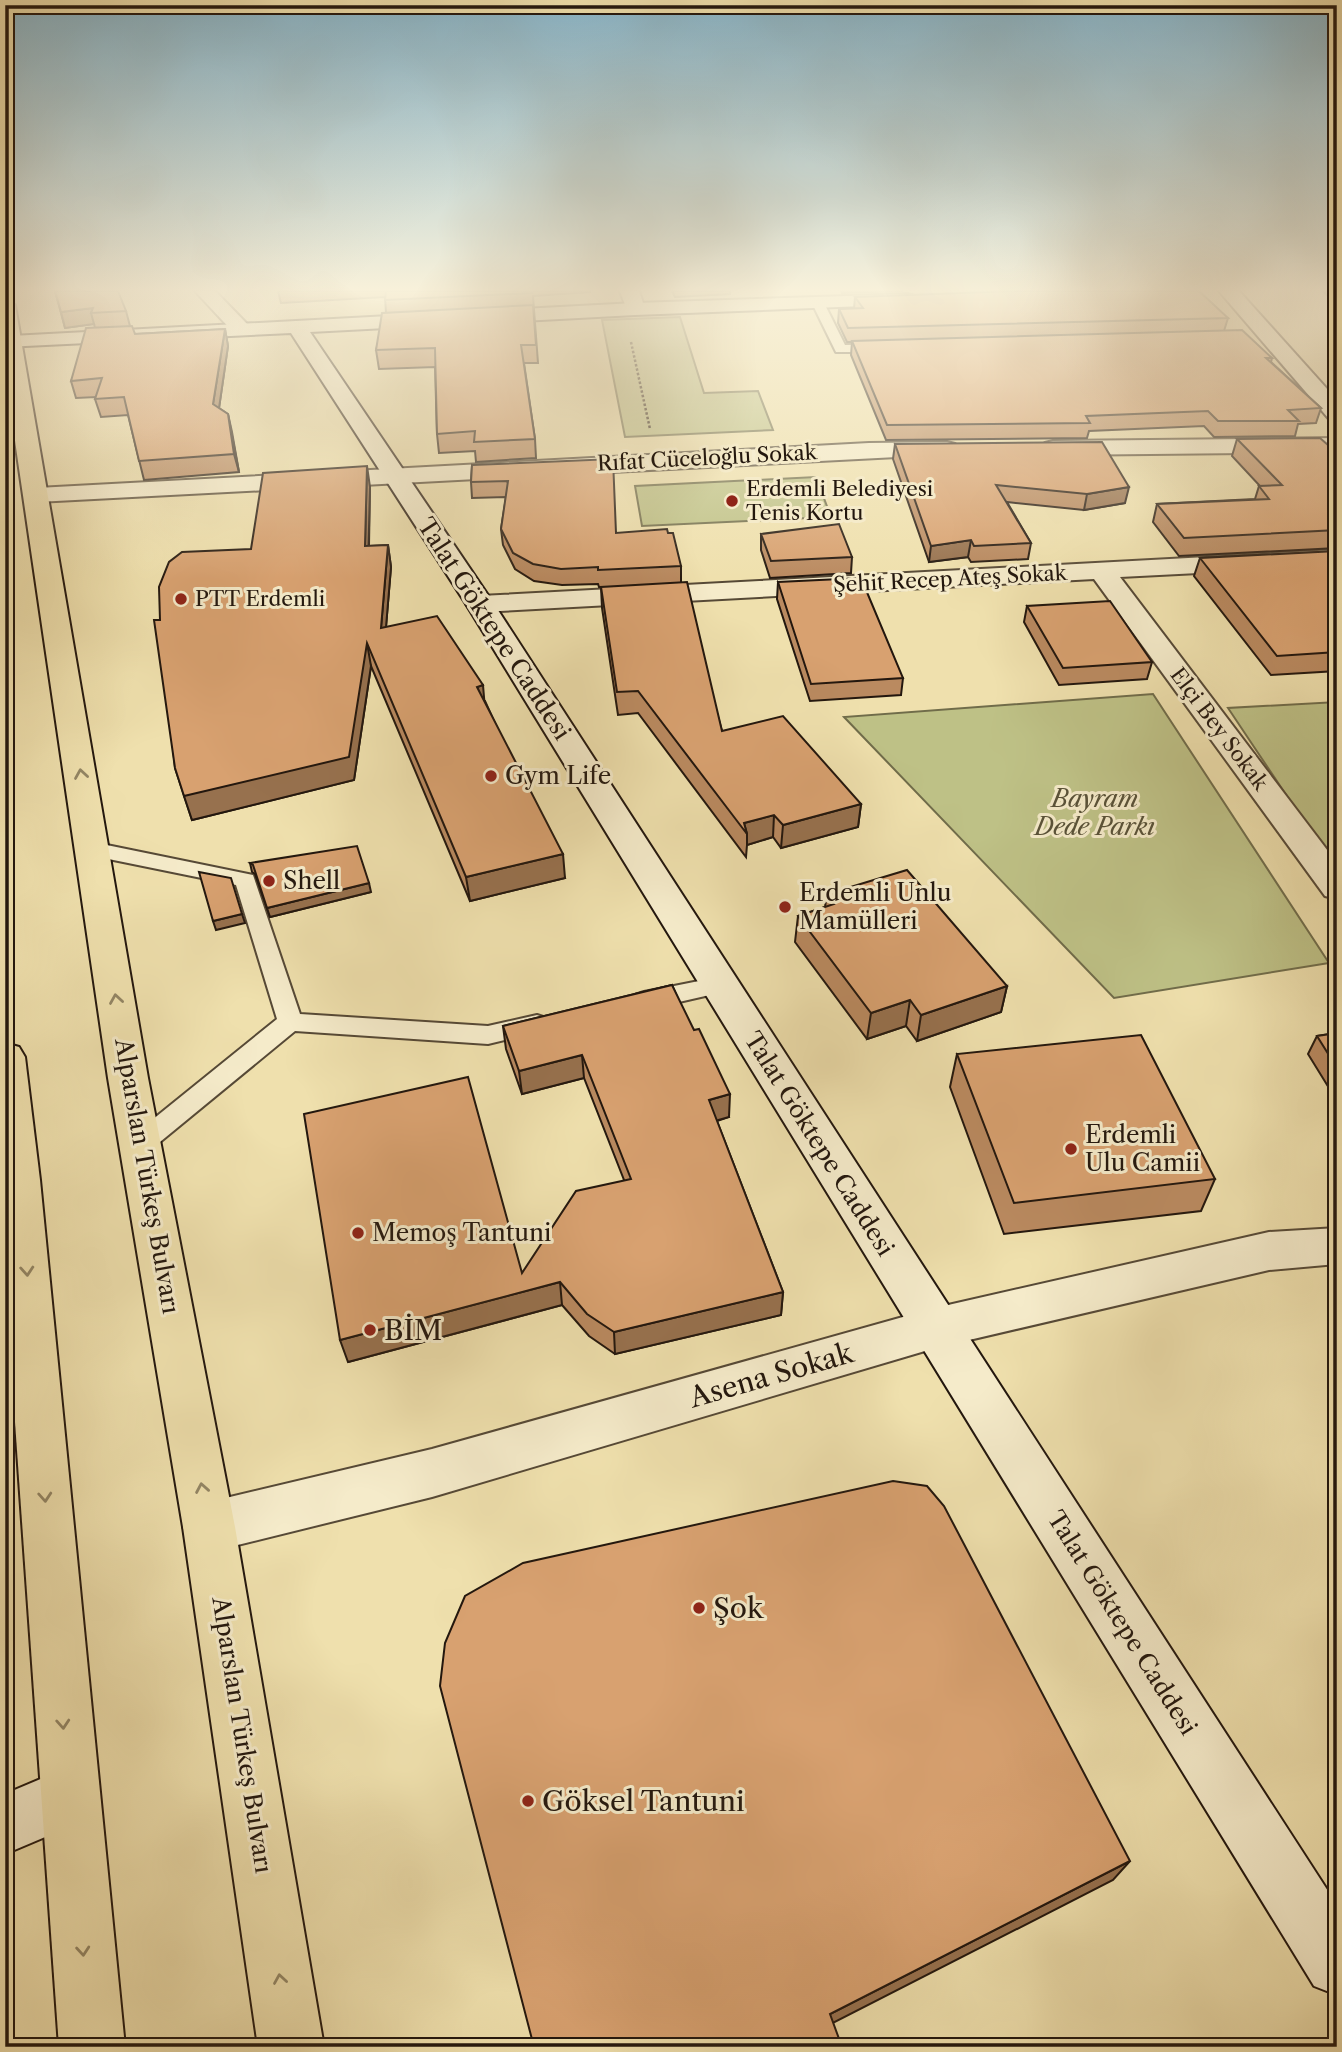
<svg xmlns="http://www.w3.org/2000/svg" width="1342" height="2052" viewBox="0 0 1342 2052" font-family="'Libre Caslon Text',serif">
	<rect width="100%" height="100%" fill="#efe0ad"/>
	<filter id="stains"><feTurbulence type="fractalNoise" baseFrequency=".00286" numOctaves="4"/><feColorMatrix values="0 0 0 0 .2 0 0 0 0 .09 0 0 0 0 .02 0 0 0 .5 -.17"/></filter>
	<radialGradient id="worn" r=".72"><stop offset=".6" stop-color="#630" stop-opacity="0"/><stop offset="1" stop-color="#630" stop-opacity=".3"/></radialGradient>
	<g fill="#bec186" stroke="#706c4a" stroke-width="2">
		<path d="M680,317L704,393L758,391L773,430L625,437L602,320Z"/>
		<path d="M816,477L831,517L642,526L635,486Z"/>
		<path d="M1153,694L1329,963L1114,998L844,717Z"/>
		<path d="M1337,702V865H1333L1228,708Z"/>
	</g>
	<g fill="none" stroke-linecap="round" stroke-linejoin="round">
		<defs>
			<g id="lane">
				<path d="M818,299L824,303L845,345L885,344L891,348L885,352H836L812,303Z"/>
				<path d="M92,842L253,875L300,1014L488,1026L537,1015L546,1018L549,1024L546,1030L488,1044L295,1031L149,1151L140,1154L131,1151L127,1144L131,1137L277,1019L236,885L84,854L81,849L84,844Z"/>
				<path d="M719,977L727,979L731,985L727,991L644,1010L635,1007L632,1001L635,995L644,992Z"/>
			</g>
			<g id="street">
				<path d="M195,291H215L249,326L252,330L249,334H235Z"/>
				<path d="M620,291H639L645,309L642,313H628Z"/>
				<path d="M1337,438V452L1053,455L1045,453L1042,448L1045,443L1053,441Z"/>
				<path d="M947,442L955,444L958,449L955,454L37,502L28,500L25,495L28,490L37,488L869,443Z"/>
				<path d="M1337,550V566L1120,577L1337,863V899L1325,896L1094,579L480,612L470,610L466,604L470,598L480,596Z"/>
				<path d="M1337,1228V1264L1269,1270L935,1348L432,1497L209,1552L191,1545L183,1527L191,1509L209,1502L432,1449L935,1308L1269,1232Z"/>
			</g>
			<g id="secondary">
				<path d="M1219,291H1239L1337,400V421L1329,419Z"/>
				<path d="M908,294L915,296L917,300L915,304L635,315L310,332L494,604L1337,1905V1995L1314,1986L466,604L291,333L5,347V337L11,336L635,303Z"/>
				<path d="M69,1767L90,1776L99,1797L90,1818L5,1854V1794Z"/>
			</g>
			<g id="highway">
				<path d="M5,299L15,305L148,1078L235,1527L324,2047H258L183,1527L108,1078L5,372Z"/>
				<path d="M5,1043L19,1047L25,1057L40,1180L125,2047H59L5,1280Z"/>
			</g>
		</defs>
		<use href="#lane" stroke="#564936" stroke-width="4"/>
		<use href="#street" stroke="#564936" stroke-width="4"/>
		<use href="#secondary" stroke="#23170e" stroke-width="4"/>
		<use href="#highway" stroke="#23170e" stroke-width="4"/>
		<path stroke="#23170e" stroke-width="2.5" stroke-dasharray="2.5 2" stroke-linecap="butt" d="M631,342L650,429"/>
		<use href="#lane" fill="#f5ebca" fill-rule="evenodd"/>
		<use href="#street" fill="#f5ebca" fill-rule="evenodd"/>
		<use href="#secondary" fill="#f5ebca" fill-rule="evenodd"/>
		<use href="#highway" fill="#efe0ad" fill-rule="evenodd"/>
	</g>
	<g fill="#ba8a60" stroke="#23170e" stroke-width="2">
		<path d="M55,291L126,311L130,326L135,334L225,329L228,346L219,408L228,414L239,472L144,480L128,415L101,417L95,399L96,397L76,398L71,381L95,328L94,324L65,328Z"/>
		<path d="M278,291H590V292L533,296L538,363H524L535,439L536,458L476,462L475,451L439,453L437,434L435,367L379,369L376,350L386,313L385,297L281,303Z"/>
		<path d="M672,291H730V294L675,297Z"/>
		<path d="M841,291H903L842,293Z"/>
		<path d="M1323,291H1337V306Z"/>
		<path d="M855,297L1228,318L1224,331L1272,358L1271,362L1321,408L1316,423L1298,424L1295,436L1214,437L1204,426L1089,431L1087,438L886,440L851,355L852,342H847L838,323L839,309H854Z"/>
		<path d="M1237,439L1337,453V548L1179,556L1153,522L1157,504L1255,499L1259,486H1260L1232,456Z"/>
		<path d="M895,444L1125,503L1084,510L1007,502L1031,543L1028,559L971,562L968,557L929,562L893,459Z"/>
		<path d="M472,465L616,533L681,566V582L722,731L861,804L858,827L781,848L773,837L747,845L746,857L638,713L618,715L602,608L601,587H599L598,584L562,585L534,581L515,569L503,545L501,529L506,497L472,498L471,482Z"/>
		<path d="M370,487L369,546L388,545L391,567L386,627L485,701L565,878L470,901L371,666L354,780L192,820L175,768L160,620L251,549Z"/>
		<path d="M761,534L852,557L851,573L770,578L761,550Z"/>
		<path d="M1337,551V671L1271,675L1194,576L1200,558Z"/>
		<path d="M778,582L903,678L901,695L810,701L777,599Z"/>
		<path d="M1027,606L1152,662L1147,679L1059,685L1024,622Z"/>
		<path d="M250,863L371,892L270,917L255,874L252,872Z"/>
		<path d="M827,894L1007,986L1001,1012L917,1041L906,1026L867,1039L795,942L798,916L825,907Z"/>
		<path d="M672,985L729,1117L717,1121L783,1292L781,1315L615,1354L589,1336L562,1305L348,1362L522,1273L624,1180L584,1078L522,1094L506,1049L503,1026Z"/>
		<path d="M1337,1033V1101L1308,1054L1317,1036Z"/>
		<path d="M957,1054L1215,1179L1201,1211L1004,1234L950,1087Z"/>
	</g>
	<g fill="#97714e" stroke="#23170e" stroke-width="2">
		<path d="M93,308L91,313L94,324L65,328L61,312Z"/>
		<path d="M225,329L228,346L217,422L213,404Z"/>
		<path d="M228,414L232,432L239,472L234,454Z"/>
		<path d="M367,466L370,487L368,568L365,546Z"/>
		<path d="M1129,487L1125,503L1084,510L1087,494Z"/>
		<path d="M971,540L968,557L929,562L931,546Z"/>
		<path d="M388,545L391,567L384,651L381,628Z"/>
		<path d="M367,643L371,666L354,780L192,820L184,796Z"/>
		<path d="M483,685L485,709L477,687Z"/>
		<path d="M861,804L858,827L781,848L783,825Z"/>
		<path d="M774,815L773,837L747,845V834L744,823Z"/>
		<path d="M563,854L565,878L470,901L466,877Z"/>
		<path d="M369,883L371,892L270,917L267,908Z"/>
		<path d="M242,914L245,923L216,930L213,921Z"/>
		<path d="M1007,986L1001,1012L917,1041L921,1015Z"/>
		<path d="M910,1000L906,1026L867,1039L871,1013Z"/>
		<path d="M582,1055L584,1078L522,1094L519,1071Z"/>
		<path d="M730,1094L729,1117L708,1123L709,1100Z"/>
		<path d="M560,1282L562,1305L348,1362L340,1340Z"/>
		<path d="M783,1292L781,1315L615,1354L614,1332Z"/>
		<path d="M1130,1861L1113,1880L823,2028L830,2014Z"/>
	</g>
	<g fill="#d8a170" stroke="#23170e" stroke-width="2">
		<path d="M55,291H118L126,311L91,313L93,308L61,312Z"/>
		<path d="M386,291H532V293L385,300Z"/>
		<path d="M1014,291H1199L1228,318L848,328L839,309L863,308L855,297Z"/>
		<path d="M533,305L536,345H521L535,439L474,442L475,431L437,434L435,348L376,350L382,313Z"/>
		<path d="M132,326L135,334L225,329L213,404L228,414L234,454L139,461L124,397L95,399L102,378L71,381L86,328Z"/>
		<path d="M1242,330L1272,358H1266L1321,408L1288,410L1299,421H1218L1208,411L1086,416L1090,423L887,425L852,341Z"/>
		<path d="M1320,438L1337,453V530L1184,538L1157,504L1269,499L1259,486L1282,485L1237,439Z"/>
		<path d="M1102,442L1129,487L1087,494L996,485L1031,543L974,546L971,540L931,546L895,444Z"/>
		<path d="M613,459L616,533L667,529L668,533H673L681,566L598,570V567L561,569L533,564L513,553L501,529L508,481L471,482L472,465Z"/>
		<path d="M367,466L365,546L388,545L381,628L437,616L483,685L477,687L563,854L466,877L367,643L349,757L184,796L175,768L154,620H160L159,587L169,562L182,552L251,549L263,473Z"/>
		<path d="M839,524L852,557L771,561L761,534Z"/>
		<path d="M1337,551V652L1277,656L1200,558Z"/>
		<path d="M861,578L903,678L811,684L778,582Z"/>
		<path d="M687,582L722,731L783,716L861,804L783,825L774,815L744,823L747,834L638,691L617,692L601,587Z"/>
		<path d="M1110,601L1152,662L1063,668L1027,606Z"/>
		<path d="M357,846L369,883L267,908L253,865L250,863Z"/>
		<path d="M907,870L1007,986L921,1015L910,1000L871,1013L798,916L834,904L827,894Z"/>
		<path d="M199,872L231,878L242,914L213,921Z"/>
		<path d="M672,985L694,1030L699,1029L730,1094L709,1100L783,1292L614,1332L587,1314L560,1282L340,1340L304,1114L468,1077L522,1273L576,1191L631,1179L582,1055L519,1071L503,1026Z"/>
		<path d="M1337,1033V1068L1317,1036Z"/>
		<path d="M1141,1035L1215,1179L1014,1203L957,1054Z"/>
		<path d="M893,1481L927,1486L944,1506L1130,1861L830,2014L842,2047H534L440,1686L445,1643L465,1596L523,1563Z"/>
	</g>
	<defs><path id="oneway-chevron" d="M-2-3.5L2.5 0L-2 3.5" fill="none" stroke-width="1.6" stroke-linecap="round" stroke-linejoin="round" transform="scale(1.75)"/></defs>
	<g stroke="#938665">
		<use href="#oneway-chevron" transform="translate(81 774) rotate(-99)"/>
		<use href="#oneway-chevron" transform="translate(116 999) rotate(-99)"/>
		<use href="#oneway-chevron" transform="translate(27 1271) rotate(86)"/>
		<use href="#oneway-chevron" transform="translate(202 1488) rotate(-100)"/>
		<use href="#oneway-chevron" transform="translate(45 1497) rotate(86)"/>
		<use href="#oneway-chevron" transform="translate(63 1724) rotate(86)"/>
		<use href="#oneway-chevron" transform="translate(83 1951) rotate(85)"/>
		<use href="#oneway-chevron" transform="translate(280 1979) rotate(-99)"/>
	</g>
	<linearGradient id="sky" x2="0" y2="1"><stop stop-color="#89b8ce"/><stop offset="0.5" stop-color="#f8f1da"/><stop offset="1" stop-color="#f8f1da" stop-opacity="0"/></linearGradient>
	<rect width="1342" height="579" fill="url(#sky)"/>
	<g fill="#8f2418" stroke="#f5ebca" stroke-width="2.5">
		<circle cx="732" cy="501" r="7"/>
		<circle cx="181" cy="599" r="7"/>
		<circle cx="491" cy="776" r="7"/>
		<circle cx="269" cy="881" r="7"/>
		<circle cx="785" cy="907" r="7"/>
		<circle cx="1071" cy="1149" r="7"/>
		<circle cx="358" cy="1233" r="7"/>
		<circle cx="370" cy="1330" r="7"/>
		<circle cx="699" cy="1608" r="7"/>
		<circle cx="528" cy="1801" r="7"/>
	</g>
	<g text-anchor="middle" stroke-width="6" stroke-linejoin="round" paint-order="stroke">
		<g font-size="21" fill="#23170e" stroke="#f5ebca">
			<text transform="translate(707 458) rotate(-3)" y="7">Rıfat Cüceloğlu Sokak</text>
			<text transform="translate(950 579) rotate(-3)" y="7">Şehit Recep Ateş Sokak</text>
			<text transform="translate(1219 729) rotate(53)" y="7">Elçi Bey Sokak</text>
		</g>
		<g font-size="21" fill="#23170e" stroke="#f5ebca" text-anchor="start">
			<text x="746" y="496">Erdemli Belediyesi<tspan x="746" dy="24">Tenis Kortu</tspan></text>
			<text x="195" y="606">PTT Erdemli</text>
		</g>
		<g font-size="24" fill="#23170e" stroke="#f5ebca">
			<text transform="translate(494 629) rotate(57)" y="8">Talat Göktepe Caddesi</text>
			<text transform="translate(819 1144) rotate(58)" y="8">Talat Göktepe Caddesi</text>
			<text transform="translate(147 1176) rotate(80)" y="8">Alparslan Türkeş Bulvarı</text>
			<text transform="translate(1122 1623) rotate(58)" y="8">Talat Göktepe Caddesi</text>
			<text transform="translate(242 1735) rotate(81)" y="8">Alparslan Türkeş Bulvarı</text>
		</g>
		<g font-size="24" fill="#23170e" stroke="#f5ebca" text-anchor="start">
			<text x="505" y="784">Gym Life</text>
			<text x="283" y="889">Shell</text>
			<text x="799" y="901">Erdemli Unlu<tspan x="799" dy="28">Mamülleri</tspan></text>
			<text x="1085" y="1143">Erdemli<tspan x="1085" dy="28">Ulu Camii</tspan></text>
			<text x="372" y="1241">Memoş Tantuni</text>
		</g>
		<g font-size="24" font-style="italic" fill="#595238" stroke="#f5ebca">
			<text x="1095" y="807">Bayram<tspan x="1095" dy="28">Dede Parkı</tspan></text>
		</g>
		<g font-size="28" fill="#23170e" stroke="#f5ebca" text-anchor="start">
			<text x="384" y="1340">BİM</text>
			<text x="713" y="1618">Şok</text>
			<text x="542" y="1811">Göksel Tantuni</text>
		</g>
		<g font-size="28" fill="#23170e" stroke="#f5ebca">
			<text transform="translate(771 1375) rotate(-16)" y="10">Asena Sokak</text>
		</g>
	</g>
	<rect width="1342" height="2052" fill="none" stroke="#efe0ad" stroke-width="28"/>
	<rect x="7" y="7" width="1328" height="2038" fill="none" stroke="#23170e" stroke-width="3.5"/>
	<rect x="14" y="14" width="1314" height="2024" fill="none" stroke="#23170e" stroke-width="2"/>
	<rect width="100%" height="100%" filter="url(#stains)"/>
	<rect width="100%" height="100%" fill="url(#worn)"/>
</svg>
